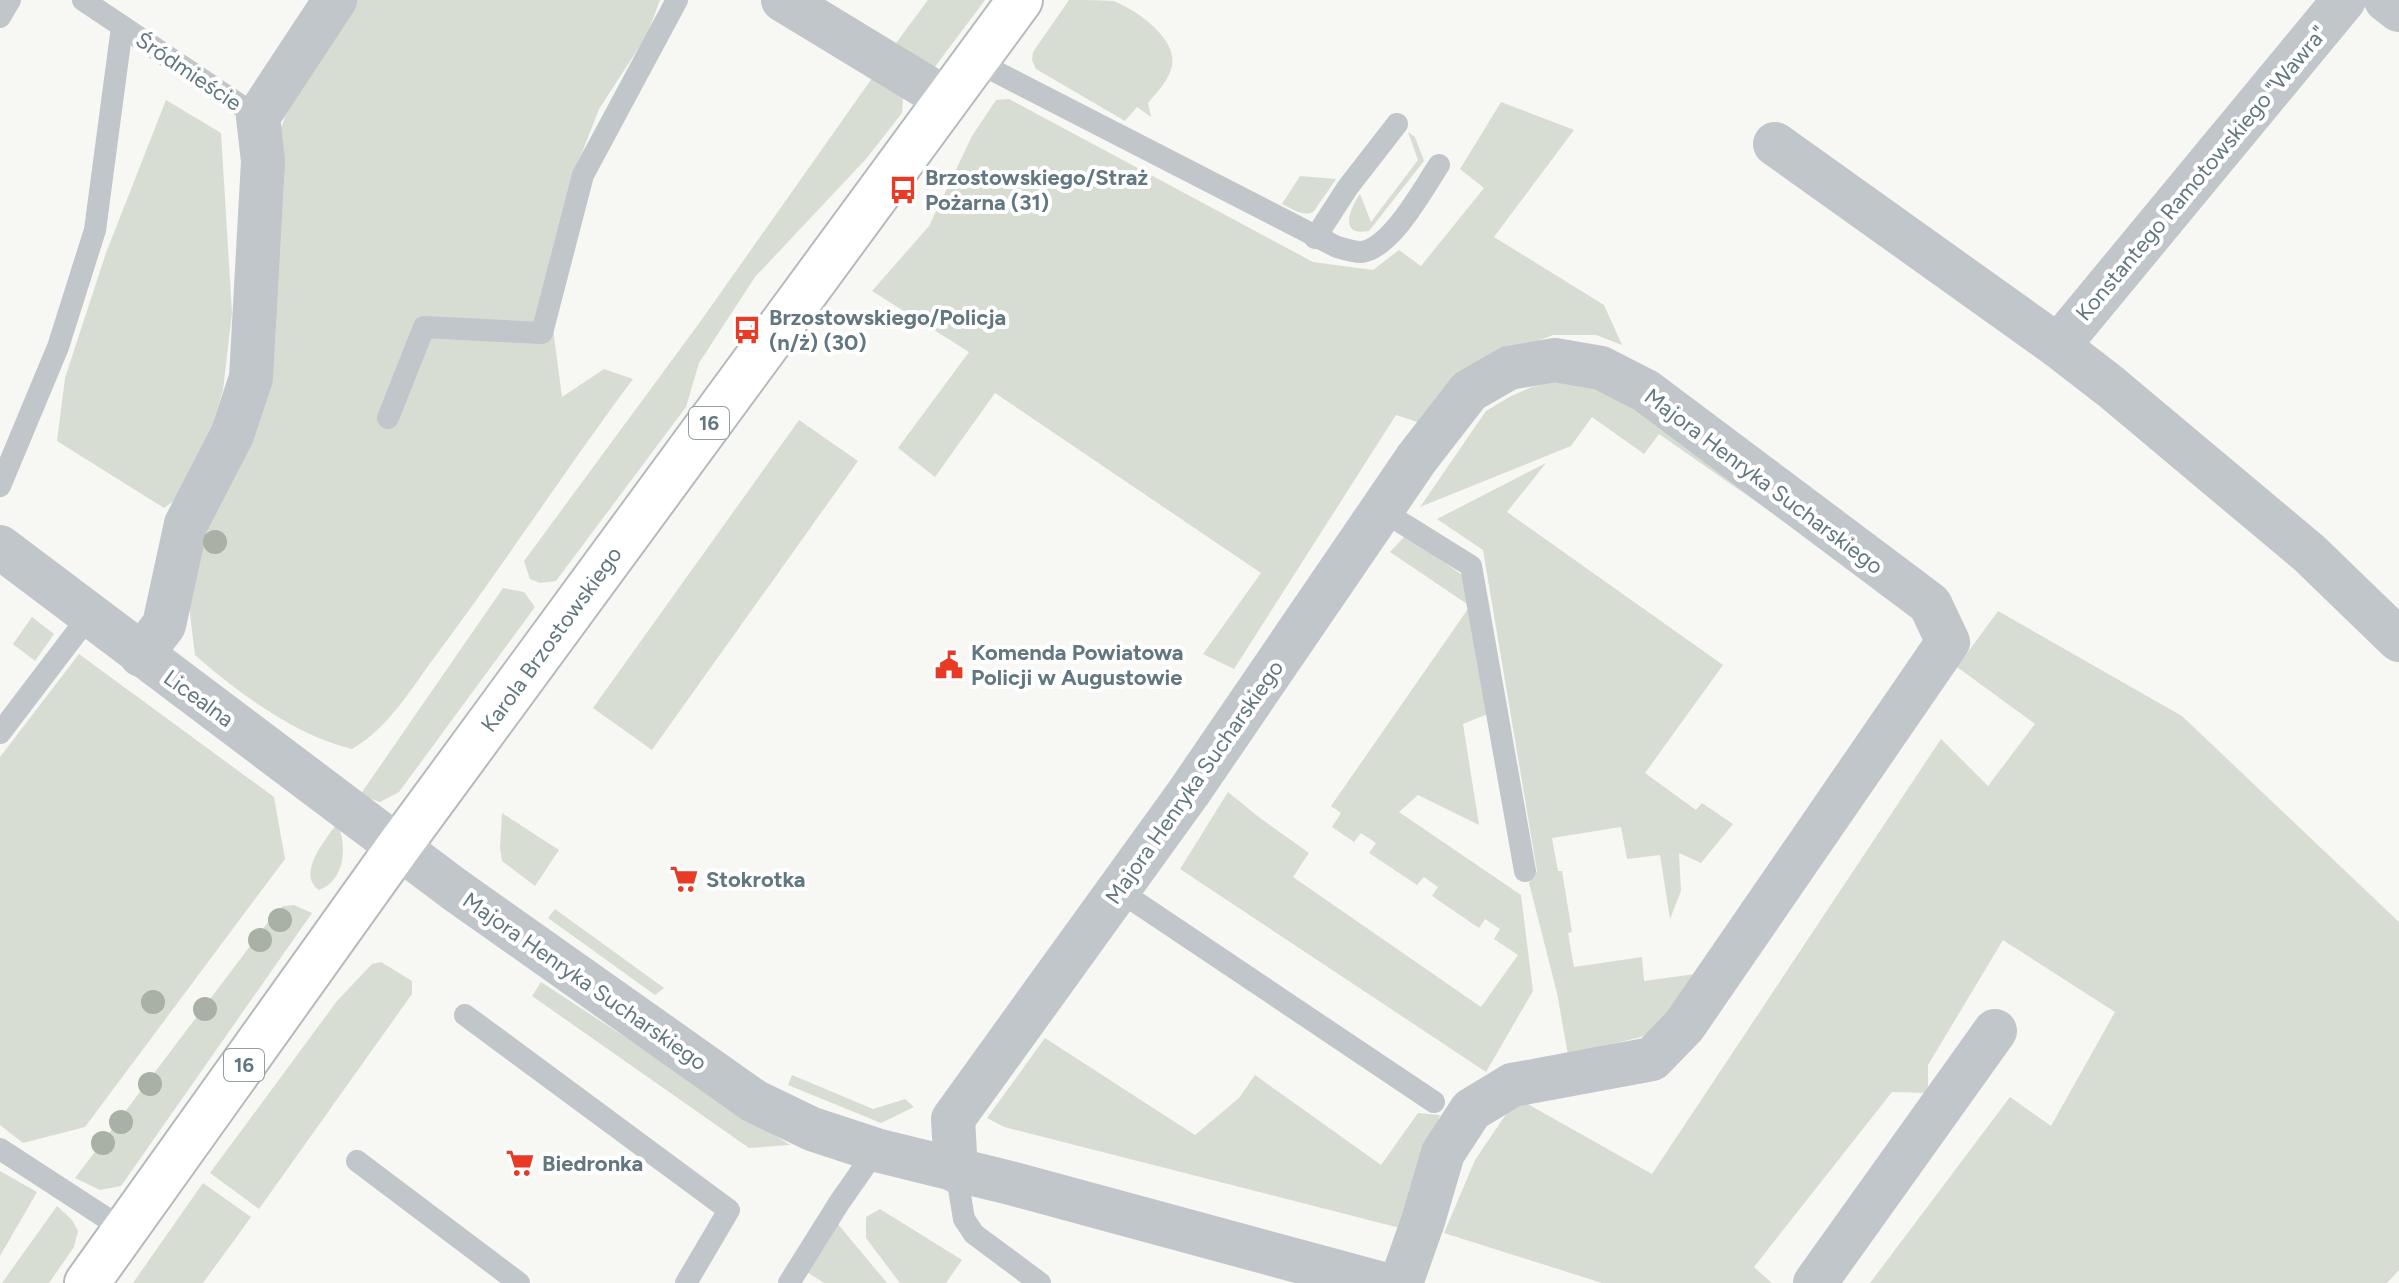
<svg xmlns="http://www.w3.org/2000/svg" width="2399" height="1283" viewBox="0 0 2399 1283" font-family="Figtree,sans-serif">
	<rect width="100%" height="100%" fill="#f7f7f4"/>
	<g fill="#d8ddd3">
		<path d="M356,0H660L647,35L599,109L571,181L547,283L562,397L604,369L633,379C566,469 504,564 437,654C412,687 389,728 352,749C296,736 237,692 195,655L187,590L279,134L294,90Z"/>
		<path d="M928,0H985L934,68L896,43Z"/>
		<path d="M1069,0C1082,0 1101,0 1113,1C1136,9 1178,39 1172,66C1169,80 1157,92 1148,103L1151,117L1137,107L1125,121L1036,69L1032,60L1033,52Z"/>
		<path d="M875,74L897,87L903,99L902,113L866,159L755,277L699,363L686,407L556,581L540,583L530,579L524,561L700,322Z"/>
		<path d="M1009,99L1313,262L1373,270L1399,250L1421,266L1484,188L1460,169L1501,102L1574,130L1494,237L1604,305L1622,345L1596,335H1553L1496,357L1429,426L1396,415L1234,669L1203,654L1261,573L995,393L935,477L898,448L969,352L872,291L929,226L972,136L996,100Z"/>
		<path d="M166,100L221,133L232,313L223,390L193,487L164,508L57,441L65,378L106,253Z"/>
		<path d="M1408,132L1415,137L1424,161L1369,231C1338,237 1350,208 1360,194L1371,222L1418,160Z"/>
		<path d="M1300,176L1336,179L1314,211C1304,218 1293,209 1282,204Z"/>
		<path d="M1557,381L1617,392L1878,587L1659,434L1644,454L1592,417L1571,446L1420,507L1486,411L1511,396L1532,387Z"/>
		<path d="M799,420L858,461L652,750L593,708Z"/>
		<path d="M1546,463L1507,512L1723,665L1645,773L1696,810L1702,803L1733,824L1701,863L1679,853L1681,891L1670,919L1660,855L1627,859L1621,827L1552,838L1558,871H1562L1572,932L1568,933L1574,967L1642,957L1644,981L1695,974L1664,1026L1641,1037L1568,1055L1557,993L1529,883L1537,871L1483,550L1437,519Z"/>
		<path d="M1406,535L1469,580L1490,713L1463,724L1479,825L1418,795L1399,812L1521,895L1533,991L1486,1072L1180,869L1228,792L1260,818L1309,853L1293,877L1481,1007L1518,955L1494,939L1500,929L1485,919L1479,928L1432,896L1438,887L1424,877L1417,885L1369,853L1376,843L1361,833L1354,842L1332,827L1341,813L1331,806L1470,606L1390,552Z"/>
		<path d="M503,588L524,592L535,607L399,792L380,802L360,795Z"/>
		<path d="M1998,611L2182,716L2399,922V1270L2387,1283H1870L2010,1097L2051,1126L2115,1012L2003,940L1928,1065V1093L1892,1092L1754,1267L1772,1283H1602L1444,1233L1475,1160L1517,1098L1652,1174L1941,739L1988,786L2035,724L1957,667Z"/>
		<path d="M32,617L54,634L35,661L13,644Z"/>
		<path d="M79,654L274,797L285,859L85,1127L23,1143L0,1125V757Z"/>
		<path d="M502,813L559,850L535,886L502,861L500,847Z"/>
		<path d="M337,823C348,845 345,881 319,890C296,873 326,840 337,823Z"/>
		<path d="M294,905L312,913L121,1186L100,1190L75,1178L275,913L283,906Z"/>
		<path d="M555,909L664,988L655,995L548,918Z"/>
		<path d="M381,962L412,981V994L259,1209L210,1173L337,1001L372,964Z"/>
		<path d="M541,982L790,1145L749,1148L532,996Z"/>
		<path d="M1045,1038L1195,1135L1239,1098L1255,1075L1381,1165L1418,1113L1440,1115L1400,1228L1004,1127L987,1118Z"/>
		<path d="M792,1075L873,1109L905,1099L914,1107L881,1123L788,1085Z"/>
		<path d="M0,1171L37,1192L0,1256Z"/>
		<path d="M203,1183L251,1217L203,1283H133Z"/>
		<path d="M57,1206L72,1220L78,1231L74,1247L49,1283H2Z"/>
		<path d="M880,1209L962,1260L946,1283H900L866,1238V1217Z"/>
		<path d="M837,1223L887,1283H824L807,1272Z"/>
	</g>
	<g fill="none" stroke-linecap="round" stroke-linejoin="round">
		<defs>
			<path id="primary" d="M87,1283L399,846L1020,0"/>
		</defs>
		<use href="#primary" stroke="#b4babd" stroke-width="48"/>
		<g stroke="#c0c6c9" stroke-width="22">
			<path d="M83,0L258,117"/>
			<path d="M0,17L10,0"/>
			<path d="M975,61L1337,247C1344,249 1354,252 1361,252C1391,249 1423,189 1439,165"/>
			<path d="M1315,238L1348,187L1397,124"/>
			<path d="M388,418L424,327L542,333L583,175L677,0"/>
			<path d="M0,486L58,347L95,230L122,27"/>
			<path d="M1381,510L1471,566L1525,871"/>
			<path d="M0,733L89,616"/>
			<path d="M1118,890L1434,1102"/>
			<path d="M465,1015L729,1210L686,1283"/>
			<path d="M0,1149L126,1231"/>
			<path d="M357,1161L519,1283"/>
			<path d="M956,1171L964,1219L974,1234L1040,1283"/>
			<path d="M789,1283L839,1203L876,1150"/>
		</g>
		<g stroke="#c0c6c9" stroke-width="44">
			<path d="M783,0L946,99"/>
			<path d="M2386,0L2399,10"/>
			<path d="M1775,144L2058,346L2111,387L2309,553L2399,640"/>
			<path d="M2058,346L2344,0"/>
			<path d="M0,547L454,889L754,1101L812,1129L876,1150L1014,1184L1379,1283"/>
			<path d="M141,655L164,625L186,524L232,435L251,378L263,161L258,117L335,0"/>
			<path d="M956,1171L953,1119L1189,792L1417,458L1469,391L1509,368L1555,360L1601,368L1646,391L1930,604L1948,642L1684,1026L1652,1059L1512,1085L1471,1110L1443,1153L1423,1221L1401,1283"/>
			<path d="M1815,1283L1995,1031"/>
		</g>
		<use href="#primary" stroke="#fff" stroke-width="44"/>
	</g>
	<g fill="#a8b1a3">
		<circle cx="215" cy="542" r="12"/>
		<circle cx="280" cy="920" r="12"/>
		<circle cx="260" cy="940" r="12"/>
		<circle cx="153" cy="1002" r="12"/>
		<circle cx="205" cy="1009" r="12"/>
		<circle cx="150" cy="1084" r="12"/>
		<circle cx="121" cy="1122" r="12"/>
		<circle cx="103" cy="1143" r="12"/>
	</g>
	<defs>
		<symbol id="bus-bare" viewBox="-9 -9 18 18"><path d="M-5-6H5V4H4V6H2V4H-2V6H-4V4H-5ZM-3.5-4V0h7V-4ZM-3.5 1.2v1.5H-2V1.2ZM2 1.2v1.5H3.5V1.2Z" fill="#e83a24" stroke="#fff" stroke-width="2.5" paint-order="stroke"/></symbol>
		<symbol id="civic-bare" viewBox="-9 -9 18 18"><path d="M-.6-6.5H3V-4.5H.6V-3L4-1V1h2V6H-6V1h2V-1L-.6-3ZM-1.2 2.5V6h2.4V2.5Z" fill="#e83a24" stroke="#fff" stroke-width="2.5" paint-order="stroke"/></symbol>
		<symbol id="supermarket-bare" viewBox="-9 -9 18 18"><path d="M-6-5.5h2.5l.6 2H6L4.5 2H-2.5L-4.4-4H-6ZM-1.5 3.2a1.3 1.3 0 1 0 .1 0ZM3 3.2a1.3 1.3 0 1 0 .1 0Z" fill="#e83a24" stroke="#fff" stroke-width="2.5" paint-order="stroke"/></symbol>
	</defs>
	<g fill-rule="evenodd">
		<use href="#bus-bare" x="883" y="170" width="40" height="40"/>
		<use href="#bus-bare" x="727" y="310" width="40" height="40"/>
		<use href="#civic-bare" x="929" y="645" width="40" height="40"/>
		<use href="#supermarket-bare" x="664" y="859" width="40" height="40"/>
		<use href="#supermarket-bare" x="500" y="1143" width="40" height="40"/>
	</g>
	<g text-anchor="middle" stroke-width="8" stroke-linejoin="round" paint-order="stroke">
		<g fill="#fff" stroke="#91a0a6" stroke-width="2">
			<rect x="689" y="407" width="40" height="32" rx="6"/>
			<rect x="224" y="1049" width="40" height="32" rx="6"/>
		</g>
		<g font-size="20" font-weight="bold" fill="#627780">
			<text x="709" y="430">16</text>
			<text x="244" y="1072">16</text>
		</g>
		<g font-size="22" fill="#627780" stroke="#fff">
			<text transform="translate(189 71) rotate(34)" y="8">Śródmieście</text>
			<text transform="translate(2201 173) rotate(-50)" y="8">Konstantego Ramotowskiego "Wawra"</text>
			<text transform="translate(1764 481) rotate(37)" y="8">Majora Henryka Sucharskiego</text>
			<text transform="translate(551 639) rotate(-54)" y="8">Karola Brzostowskiego</text>
			<text transform="translate(199 698) rotate(36)" y="8">Licealna</text>
			<text transform="translate(1194 782) rotate(-55)" y="8">Majora Henryka Sucharskiego</text>
			<text transform="translate(585 981) rotate(35)" y="8">Majora Henryka Sucharskiego</text>
		</g>
		<g font-size="22" font-weight="bold" fill="#627780" stroke="#fff" text-anchor="start">
			<text x="925" y="185">Brzostowskiego/Straż<tspan x="925" dy="25">Pożarna (31)</tspan></text>
			<text x="769" y="325">Brzostowskiego/Policja<tspan x="769" dy="25">(n/ż) (30)</tspan></text>
			<text x="971" y="660">Komenda Powiatowa<tspan x="971" dy="25">Policji w Augustowie</tspan></text>
			<text x="706" y="887">Stokrotka</text>
			<text x="542" y="1171">Biedronka</text>
		</g>
	</g>
</svg>
